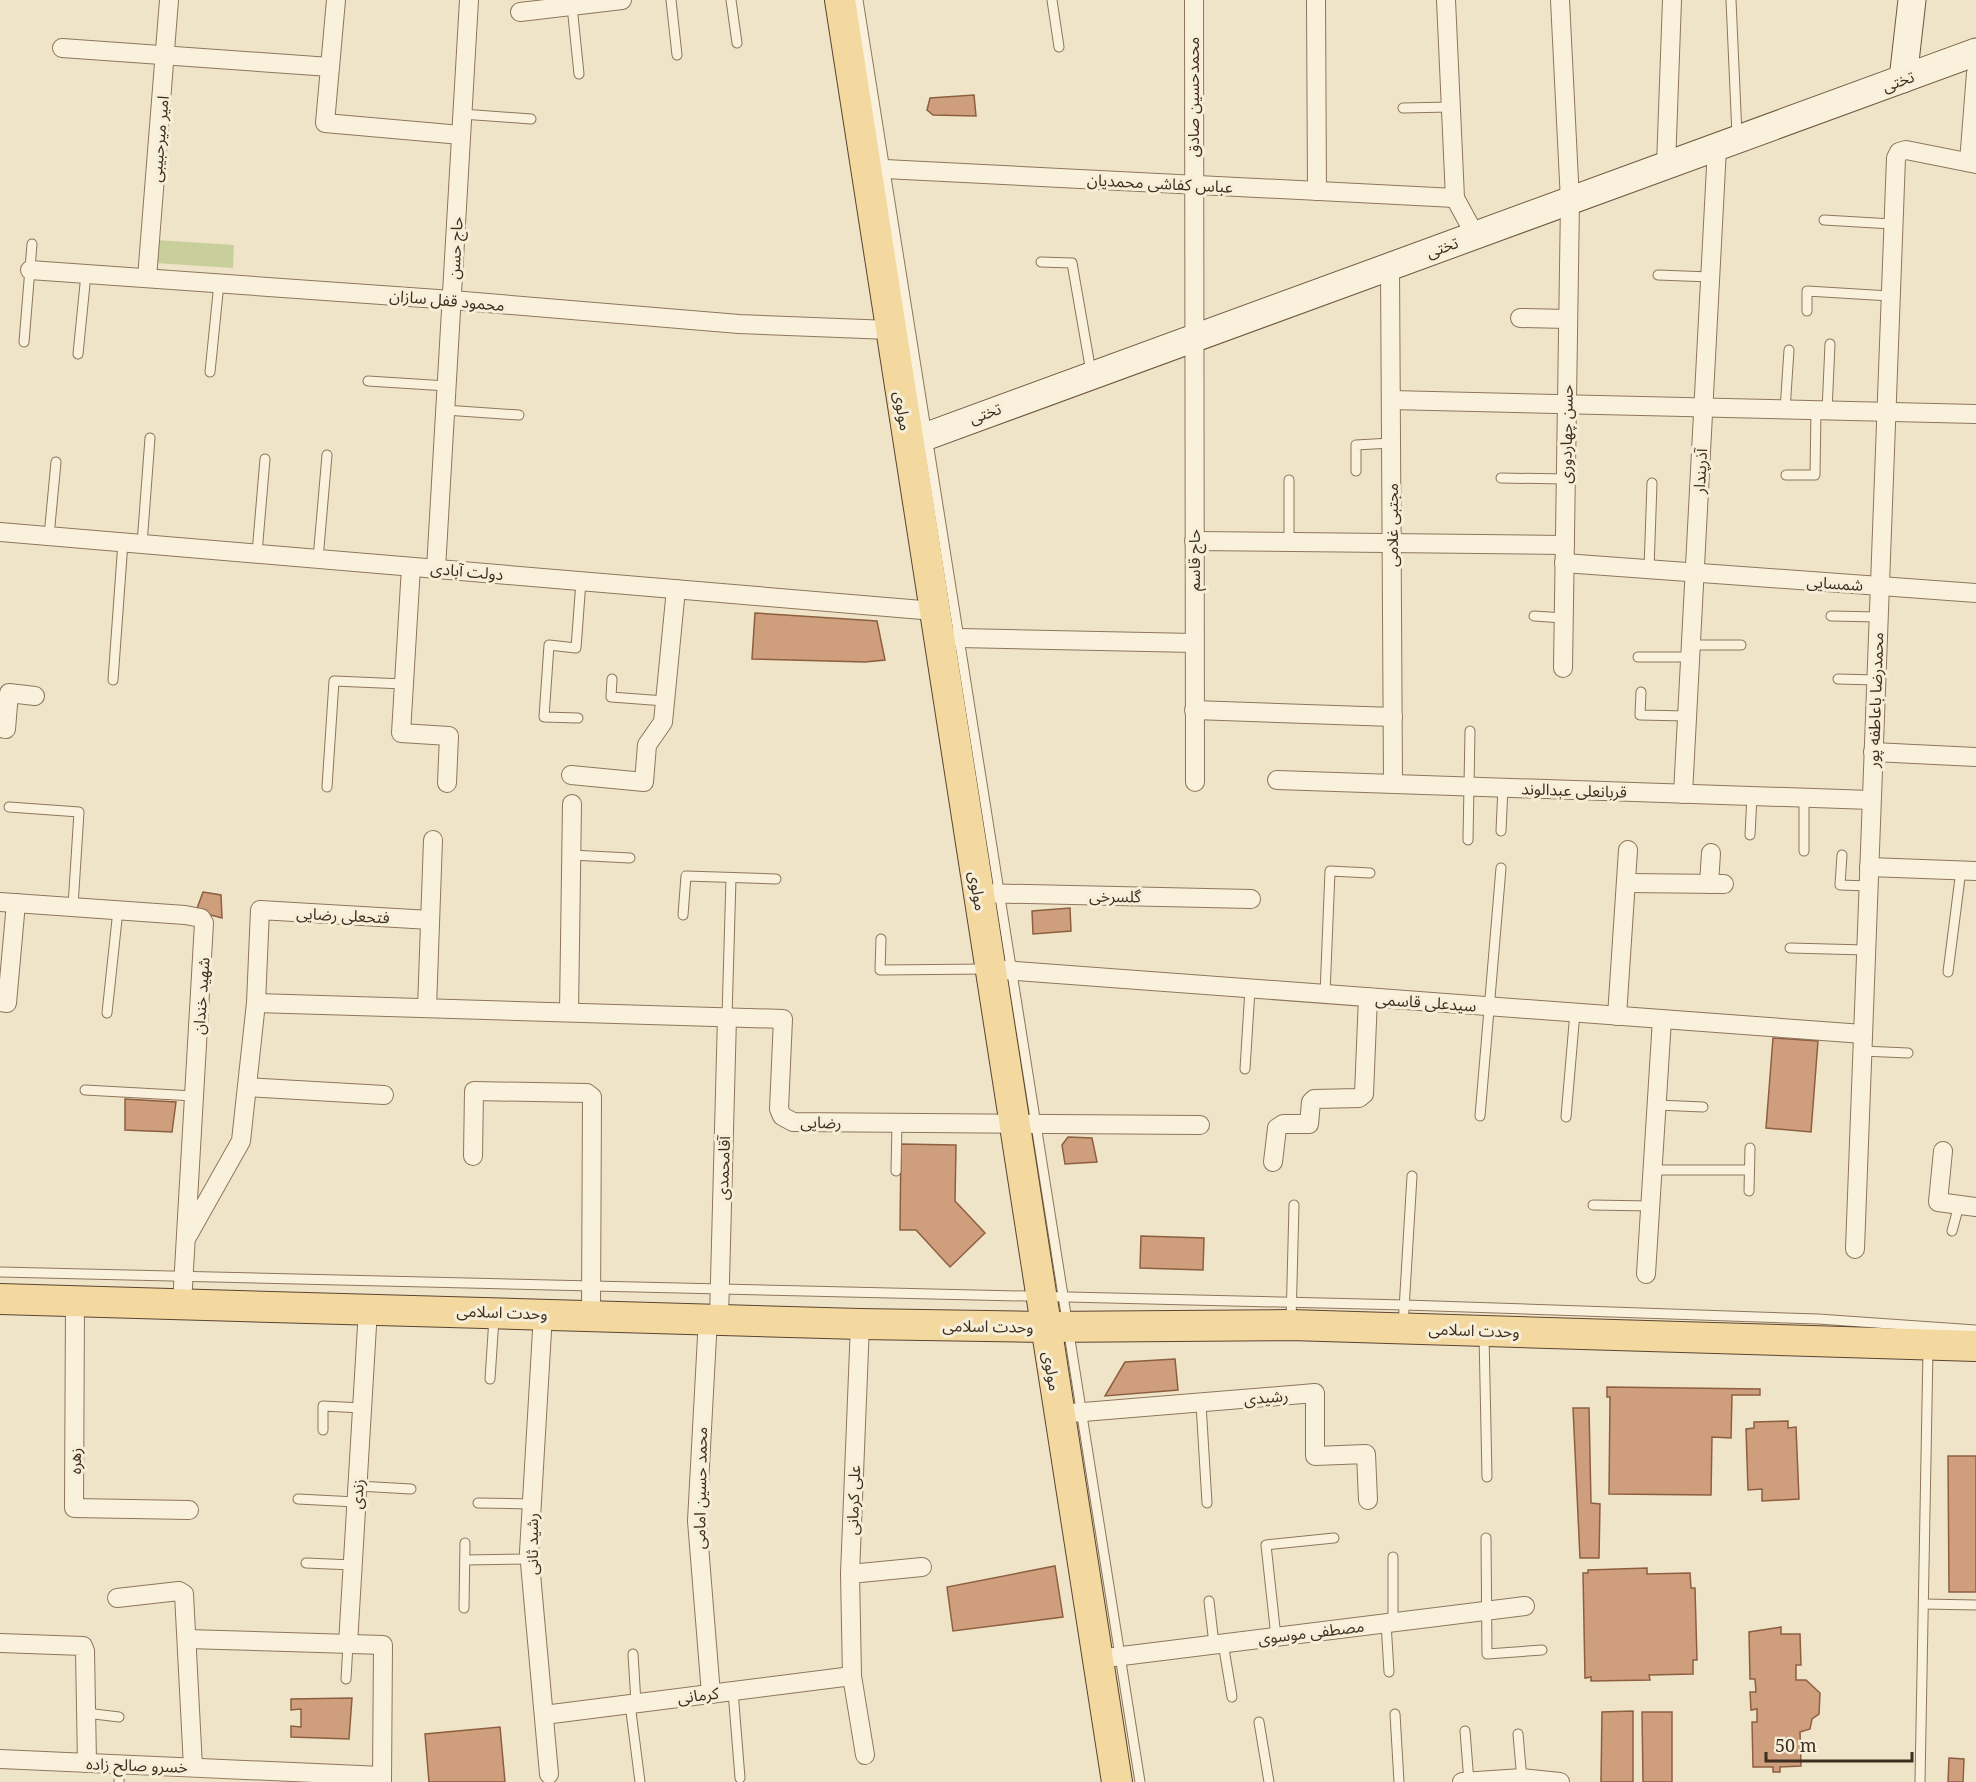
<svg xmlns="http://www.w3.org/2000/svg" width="1976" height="1782" viewBox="0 0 1976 1782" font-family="'Noto Serif','Noto Sans Arabic',serif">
	<rect width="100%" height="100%" fill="#f0e4c8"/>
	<path fill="#c9cf9b" d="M157,240L234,245L233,268L155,263Z"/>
	<g fill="#cf9f7d" stroke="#8d5f41" stroke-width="1.5">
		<path d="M974,95L976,116L933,115L927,110L930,98Z"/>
		<path d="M755,613L877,621L885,660L865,662L752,659Z"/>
		<path d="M203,892L221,895L222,918L196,911Z"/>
		<path d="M1070,908L1071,931L1033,934L1032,911Z"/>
		<path d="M1773,1038L1818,1041L1811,1132L1766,1128Z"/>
		<path d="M125,1099L176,1102L172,1132L125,1130Z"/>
		<path d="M1068,1137L1092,1138L1097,1162L1065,1164L1062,1145Z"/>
		<path d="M901,1144L956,1145L955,1201L985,1233L950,1267L916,1230H900Z"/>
		<path d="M1141,1236L1204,1238L1203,1270L1140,1268Z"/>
		<path d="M1175,1359L1178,1390L1105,1396L1125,1362Z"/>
		<path d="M1607,1387L1760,1389V1395H1732L1731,1438L1712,1437L1711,1495L1609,1494L1610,1397H1607Z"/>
		<path d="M1573,1408H1589L1591,1503L1600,1504L1599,1558H1580Z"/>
		<path d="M1788,1421V1428L1796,1427L1799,1499L1762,1501V1489L1748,1490L1746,1429L1754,1428V1422Z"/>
		<path d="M1948,1456H1976V1592H1949Z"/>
		<path d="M1055,1566L1063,1617L953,1631L947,1587Z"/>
		<path d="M1647,1568V1574L1690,1573L1691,1588H1695L1697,1660H1693V1674L1649,1675L1650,1680L1591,1681V1677L1585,1678L1583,1573H1588V1570Z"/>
		<path d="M1781,1627V1634H1800L1801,1665H1796V1680H1806L1820,1693L1819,1714L1812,1719L1810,1729L1800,1732L1801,1766L1780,1767V1772H1773V1767H1753L1752,1722H1757V1709L1751,1710L1750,1692H1756L1755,1679H1750L1749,1632Z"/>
		<path d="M352,1698L349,1739L291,1737V1726L301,1727V1709L291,1710V1699Z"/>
		<path d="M1633,1711V1782H1601L1602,1712Z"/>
		<path d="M1642,1712H1672V1782H1643Z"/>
		<path d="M500,1727L505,1782H429L425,1734Z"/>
		<path d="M1949,1758L1964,1759L1963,1782H1948Z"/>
	</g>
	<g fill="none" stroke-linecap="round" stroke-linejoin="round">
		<defs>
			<g id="lane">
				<path d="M671,0L677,55"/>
				<path d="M731,0L737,43"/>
				<path d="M858,0L1140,1782"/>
				<path d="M1052,0L1059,47"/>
				<path d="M1731,0L1737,135"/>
				<path d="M572,6L579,74"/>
				<path d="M1403,108L1450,107"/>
				<path d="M462,114L531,119"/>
				<path d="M1824,220L1892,224"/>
				<path d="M1041,262L1072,263L1091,372"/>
				<path d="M1658,275L1710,277"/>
				<path d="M1807,311V291L1890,296"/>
				<path d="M24,342L32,244"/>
				<path d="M78,354L86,274"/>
				<path d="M210,372L219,283"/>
				<path d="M368,381L447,386"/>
				<path d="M445,410L519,415"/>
				<path d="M1785,410L1789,350"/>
				<path d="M1827,411L1830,344"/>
				<path d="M1356,471V445L1391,443"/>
				<path d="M1786,475H1815L1816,410"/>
				<path d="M1501,478L1566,479"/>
				<path d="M1289,480V542"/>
				<path d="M49,536L56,462"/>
				<path d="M142,544L150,438"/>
				<path d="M257,553L265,459"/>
				<path d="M318,559L327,455"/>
				<path d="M1649,569L1652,483"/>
				<path d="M1534,616L1564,618"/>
				<path d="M1831,616L1878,617"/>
				<path d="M1691,645H1741"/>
				<path d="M1638,657H1690"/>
				<path d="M612,679L611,697L665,701"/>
				<path d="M1838,679L1876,680"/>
				<path d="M113,680L123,542"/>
				<path d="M1641,692L1640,715L1687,716"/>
				<path d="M578,718L544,717L549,645L576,648L581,581"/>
				<path d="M327,787L334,681L404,684"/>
				<path d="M1804,798V851"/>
				<path d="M9,807L79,812L73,906"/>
				<path d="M1501,831L1503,787"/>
				<path d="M1750,835L1752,796"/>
				<path d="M1468,840L1470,731"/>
				<path d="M571,855L630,858"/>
				<path d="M1842,855L1840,885L1868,886"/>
				<path d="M683,915L686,876L776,879"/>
				<path d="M881,939L880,970L987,969"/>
				<path d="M1790,948L1866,950"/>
				<path d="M1948,972L1961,870"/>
				<path d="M1325,994L1330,871L1370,873"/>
				<path d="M107,1013L118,910"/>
				<path d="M727,1017L731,878"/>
				<path d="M1862,1051L1908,1053"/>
				<path d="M1245,1069L1250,989"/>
				<path d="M85,1090L194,1096"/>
				<path d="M1657,1105L1703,1107"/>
				<path d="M1480,1116L1501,868"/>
				<path d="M1566,1117L1575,1012"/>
				<path d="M1653,1170H1749"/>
				<path d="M896,1171L897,1123"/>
				<path d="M1749,1191L1750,1148"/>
				<path d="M1593,1205L1650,1206"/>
				<path d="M1952,1231L1959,1205"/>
				<path d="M0,1272L1405,1305L1818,1319L1976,1330"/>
				<path d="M1291,1322L1294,1205"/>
				<path d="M1403,1326L1412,1176"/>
				<path d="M1484,1335L1487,1477"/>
				<path d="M490,1379L494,1318"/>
				<path d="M1201,1404L1207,1503"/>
				<path d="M323,1430V1406L362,1408"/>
				<path d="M358,1486L411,1489"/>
				<path d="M298,1499L356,1502"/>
				<path d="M478,1503L532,1504"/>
				<path d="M1486,1538L1487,1654L1542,1650"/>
				<path d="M465,1560L529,1559"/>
				<path d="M306,1563L353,1565"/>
				<path d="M1209,1601L1214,1644"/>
				<path d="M1924,1604L1976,1605"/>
				<path d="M464,1608L465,1543"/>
				<path d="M1393,1622V1557"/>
				<path d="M1386,1623L1389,1672"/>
				<path d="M1276,1637L1266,1545L1334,1538"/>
				<path d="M1223,1643L1232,1697"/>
				<path d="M633,1654L636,1703"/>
				<path d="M346,1679L348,1644"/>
				<path d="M733,1691L740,1778"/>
				<path d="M630,1704L640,1782"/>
				<path d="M86,1713L119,1717"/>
				<path d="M1395,1714L1399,1782"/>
				<path d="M1259,1722L1269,1782"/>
				<path d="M1465,1731L1469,1782"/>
				<path d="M1518,1734L1522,1780"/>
				<path d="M119,1782L120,1764"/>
				<path d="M1920,1782L1928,1350"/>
			</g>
			<g id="street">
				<path d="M336,0L325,123L461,135"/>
				<path d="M1194,0L1195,782"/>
				<path d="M1316,0L1317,191"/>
				<path d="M1446,0L1455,198L1475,235"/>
				<path d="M1560,0L1570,201L1563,668"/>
				<path d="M520,12L622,0"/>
				<path d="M62,48L330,67"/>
				<path d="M1969,162L1976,73"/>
				<path d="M1666,166L1672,0"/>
				<path d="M865,168L1455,198"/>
				<path d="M1390,266L1393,784"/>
				<path d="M30,270L452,300L739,324L890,330"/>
				<path d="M147,278L169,0"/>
				<path d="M1520,318L1568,319"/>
				<path d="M1391,400L1976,414"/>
				<path d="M0,532L934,611"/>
				<path d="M1194,541L1565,545"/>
				<path d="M1564,563L1976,593"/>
				<path d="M411,567L401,733L449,736L447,783"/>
				<path d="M436,569L469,0"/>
				<path d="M959,638L1194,643"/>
				<path d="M1194,710L1393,717"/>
				<path d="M0,728L6,729L9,693L35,696"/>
				<path d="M1873,752L1976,757"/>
				<path d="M571,775L644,782L647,745L663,722L676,589"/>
				<path d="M1277,780L1871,800"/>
				<path d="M1683,794L1717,148"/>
				<path d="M1869,867L1976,871"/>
				<path d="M1626,883L1724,884"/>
				<path d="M1709,884L1711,853"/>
				<path d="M978,893L1251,899"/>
				<path d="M0,902L185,915L201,918L204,923L182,1304"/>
				<path d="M990,969L1863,1034"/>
				<path d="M0,1002L7,1003L16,903"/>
				<path d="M256,1003L783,1019L779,1109L782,1116L793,1122L1200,1125"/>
				<path d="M427,1008L433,840"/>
				<path d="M569,1012L572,804"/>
				<path d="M1617,1016L1628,850"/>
				<path d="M247,1087L384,1095"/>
				<path d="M1943,1151L1938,1202L1976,1207"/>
				<path d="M473,1156L474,1091L587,1093L592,1097L591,1315"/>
				<path d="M1273,1162L1277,1128L1283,1124H1309L1311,1102L1314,1099L1359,1098L1364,1094L1368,997"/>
				<path d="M187,1237L241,1141L256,1003L260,910L430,920"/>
				<path d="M1855,1249L1896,158L1899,152L1906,150L1976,164"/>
				<path d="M1646,1274L1662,1019"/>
				<path d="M75,1301L74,1508L189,1510"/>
				<path d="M543,1314L529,1552L549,1774"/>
				<path d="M708,1318L697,1521L711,1694"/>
				<path d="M719,1318L727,1017"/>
				<path d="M860,1324L850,1574L852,1676L865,1755"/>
				<path d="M1059,1414L1315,1393V1456L1366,1454L1368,1500"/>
				<path d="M850,1574L922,1567"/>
				<path d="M117,1598L179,1591L184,1594L193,1767"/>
				<path d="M187,1639L383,1645L382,1782"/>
				<path d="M0,1643L83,1646L85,1651L87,1763"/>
				<path d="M348,1644L368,1309"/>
				<path d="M1098,1659L1525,1606"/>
				<path d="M544,1715L852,1676"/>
				<path d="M0,1759L382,1776"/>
				<path d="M1462,1782L1522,1778L1560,1782"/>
			</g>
			<g id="secondary">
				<path d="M1903,79L1912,0"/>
				<path d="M908,443L1976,52"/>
			</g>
			<g id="primary">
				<path d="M840,0L1117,1782"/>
				<path d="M0,1299L860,1324L1044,1327L1291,1325L1976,1346"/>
			</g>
		</defs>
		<use href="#lane" stroke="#8d765c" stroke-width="11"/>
		<use href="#street" stroke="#8d765c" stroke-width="20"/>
		<use href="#secondary" stroke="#6f573f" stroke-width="29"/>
		<use href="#primary" stroke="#5b4430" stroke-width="32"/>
		<use href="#lane" stroke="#faf1dc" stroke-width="9"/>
		<use href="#street" stroke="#faf1dc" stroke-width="18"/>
		<use href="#secondary" stroke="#faf1dc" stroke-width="27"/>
		<use href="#primary" stroke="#f3d9a0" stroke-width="30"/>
	</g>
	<g text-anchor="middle" stroke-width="6" stroke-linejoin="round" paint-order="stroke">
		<g font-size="16" fill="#3d2e20" stroke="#f7eed8">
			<text transform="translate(1898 81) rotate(-20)" y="6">تختی</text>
			<text transform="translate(1193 97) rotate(-90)" y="6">محمدحسین صادق</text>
			<text transform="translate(159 139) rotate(-85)" y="6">امیر میرحبیبی</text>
			<text transform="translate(1160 183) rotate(3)" y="6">عباس کفاشی محمدیان</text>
			<text transform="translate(1442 247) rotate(-20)" y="6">تختی</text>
			<text transform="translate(455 248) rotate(-87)" y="6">حاج حسن</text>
			<text transform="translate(447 300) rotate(5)" y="6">محمود قفل سازان</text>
			<text transform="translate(903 411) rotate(81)" y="6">مولوی</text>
			<text transform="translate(985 413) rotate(-20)" y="6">تختی</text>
			<text transform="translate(1566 434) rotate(-89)" y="6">حسن چهاردوری</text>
			<text transform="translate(1700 471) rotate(-87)" y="6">آذرپندار</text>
			<text transform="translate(1392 525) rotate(-90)" y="6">مجتبی غلامی</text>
			<text transform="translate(1194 560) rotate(-90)" y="6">حاج قاسم</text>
			<text transform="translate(467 571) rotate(5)" y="6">دولت آبادی</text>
			<text transform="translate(1835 583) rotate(4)" y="6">شمسایی</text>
			<text transform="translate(1875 700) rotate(-88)" y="6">محمدرضا باعاطفه پور</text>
			<text transform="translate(1574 790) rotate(2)" y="6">قربانعلی عبدالوند</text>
			<text transform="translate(978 891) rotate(81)" y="6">مولوی</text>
			<text transform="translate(1115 896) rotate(1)" y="6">گلسرخی</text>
			<text transform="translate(343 915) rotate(3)" y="6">فتحعلی رضایی</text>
			<text transform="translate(201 996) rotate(-86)" y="6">شهید خندان</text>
			<text transform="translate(1426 1002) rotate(4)" y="6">سیدعلی قاسمی</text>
			<text transform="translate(821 1122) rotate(1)" y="6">رضایی</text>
			<text transform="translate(723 1168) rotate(-88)" y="6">آقامحمدی</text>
			<text transform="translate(502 1312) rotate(2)" y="6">وحدت اسلامی</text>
			<text transform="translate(988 1326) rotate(1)" y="6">وحدت اسلامی</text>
			<text transform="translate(1474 1330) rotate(2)" y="6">وحدت اسلامی</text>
			<text transform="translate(1052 1371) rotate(80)" y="6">مولوی</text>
			<text transform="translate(1266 1397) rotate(-5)" y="6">رشیدی</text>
			<text transform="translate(75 1461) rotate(-90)" y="6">زهره</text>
			<text transform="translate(700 1488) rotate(-89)" y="6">محمد حسین امامی</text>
			<text transform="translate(357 1494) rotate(-86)" y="6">زندی</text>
			<text transform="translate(853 1500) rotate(-88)" y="6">علی کرمانی</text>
			<text transform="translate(532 1544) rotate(-90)" y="6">رشید ثانی</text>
			<text transform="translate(1311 1632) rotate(-7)" y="6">مصطفی موسوی</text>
			<text transform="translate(698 1695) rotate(-7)" y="6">کرمانی</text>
			<text transform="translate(137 1765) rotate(2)" y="6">خسرو صالح زاده</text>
		</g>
	</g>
	<path d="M1766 1752v9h146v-9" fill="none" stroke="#3d2e20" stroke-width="3"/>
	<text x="1775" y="1752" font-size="18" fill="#3d2e20" stroke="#f7eed8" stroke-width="4.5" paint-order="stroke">50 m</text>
</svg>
